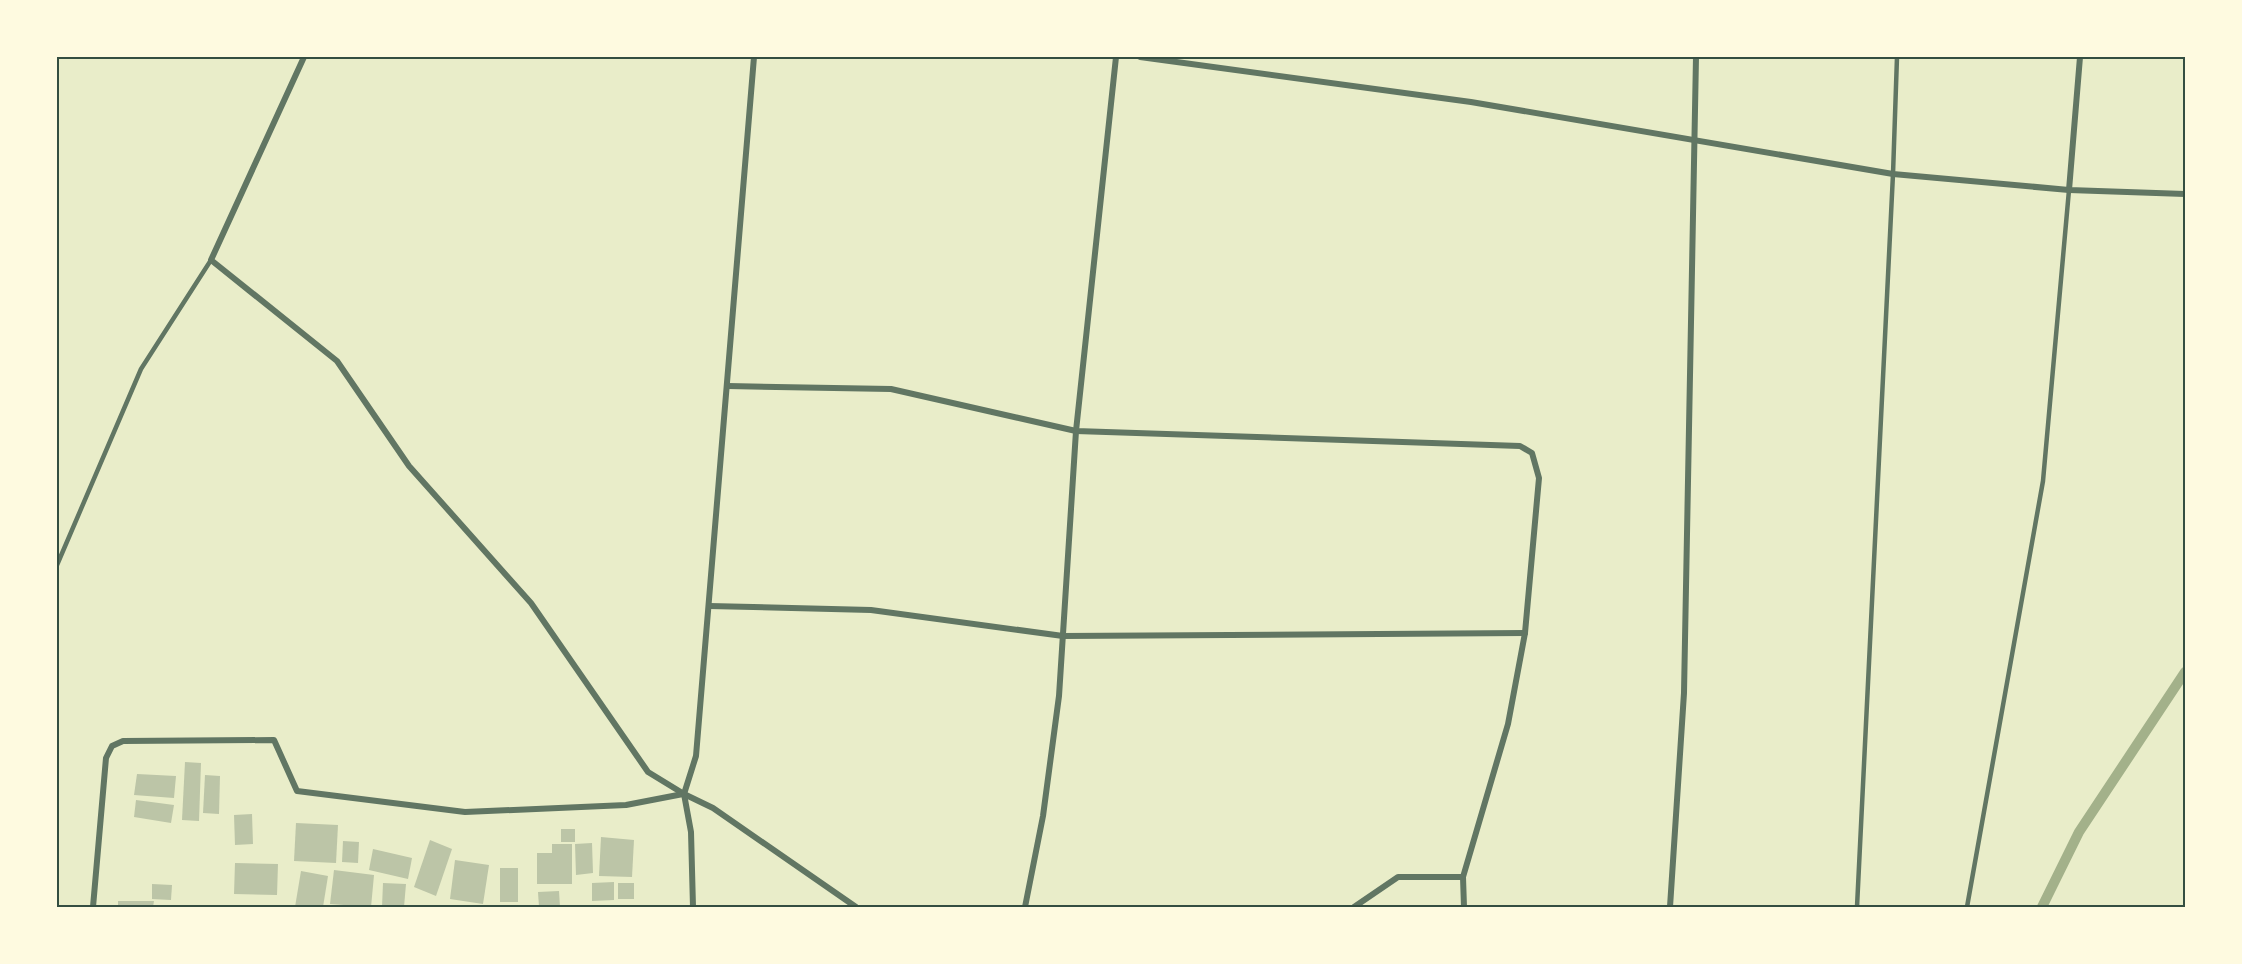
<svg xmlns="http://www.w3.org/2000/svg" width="2242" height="964" viewBox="0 0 2242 964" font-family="'Titillium Web',sans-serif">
	<rect width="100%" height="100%" fill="#e9edc9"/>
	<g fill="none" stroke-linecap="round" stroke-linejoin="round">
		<path stroke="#a3b18a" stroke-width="10" d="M2042,907L2079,832L2185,672"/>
	</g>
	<g fill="#bcc5a7">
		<path d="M185,762L201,763L199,821L182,820Z"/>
		<path d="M137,774L176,776L174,798L134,795Z"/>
		<path d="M205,775L220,776L219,814L203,813Z"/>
		<path d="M136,800L174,805L171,823L134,817Z"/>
		<path d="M252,814L253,844L235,845L234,815Z"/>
		<path d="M296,823L338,825L336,863L294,861Z"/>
		<rect x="561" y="829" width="14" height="13"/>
		<path d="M601,837L634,840L632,877L599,876Z"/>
		<path d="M430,840L452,849L436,896L414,887Z"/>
		<path d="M343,841L359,842L358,863L342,862Z"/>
		<path d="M592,843L593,873L576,875L575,844Z"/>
		<path d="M552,844H572V884H537V853H552Z"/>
		<path d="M373,849L412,858L408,879L369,870Z"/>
		<path d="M455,860L489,865L483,904L450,899Z"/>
		<path d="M235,863L278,864L277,895L234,894Z"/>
		<rect x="500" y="868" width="18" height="34"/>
		<path d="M334,870L374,875L371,907L330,904Z"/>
		<path d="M301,871L328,876L323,907H295Z"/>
		<path d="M614,882V900L592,901V883Z"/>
		<path d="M383,883L406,884L404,907H382Z"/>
		<rect x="618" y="883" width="16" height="16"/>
		<path d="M152,884L172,885L171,900L152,899Z"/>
		<path d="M559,891L560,907H539L538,892Z"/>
		<path d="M118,901H154L153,907H118Z"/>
	</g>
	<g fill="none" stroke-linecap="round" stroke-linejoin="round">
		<g stroke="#617663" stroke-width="4.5">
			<path d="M57,565L141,369L211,260"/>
			<path d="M1857,907L1893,174L1897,57"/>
			<path d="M1967,907L2043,481L2069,190"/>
		</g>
		<g stroke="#617663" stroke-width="6">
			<path d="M304,57L211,260L337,361L409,466L531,603L648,772L684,794L713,808L856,907"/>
			<path d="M1140,57L1471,102L1893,174L2069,190L2185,194"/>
			<path d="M2069,190L2080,57"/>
			<path d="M728,386L891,389L1076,431L1520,446L1532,453L1539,478L1525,633L1508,724L1463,877L1464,907"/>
			<path d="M709,606L871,610L1063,636L1525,633"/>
			<path d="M93,907L106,758L112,746L123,741L274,740L297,791L465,812L626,805L683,794"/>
			<path d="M693,907L691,832L684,794L696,756L754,57"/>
			<path d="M1025,907L1043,816L1059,696L1076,431L1116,57"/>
			<path d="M1354,907L1398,877H1463"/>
			<path d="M1670,907L1684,693L1696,57"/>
		</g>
	</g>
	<rect width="2242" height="964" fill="none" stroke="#fefae0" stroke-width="117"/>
	<rect x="58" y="58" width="2126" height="848" fill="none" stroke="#344e41" stroke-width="2"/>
</svg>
